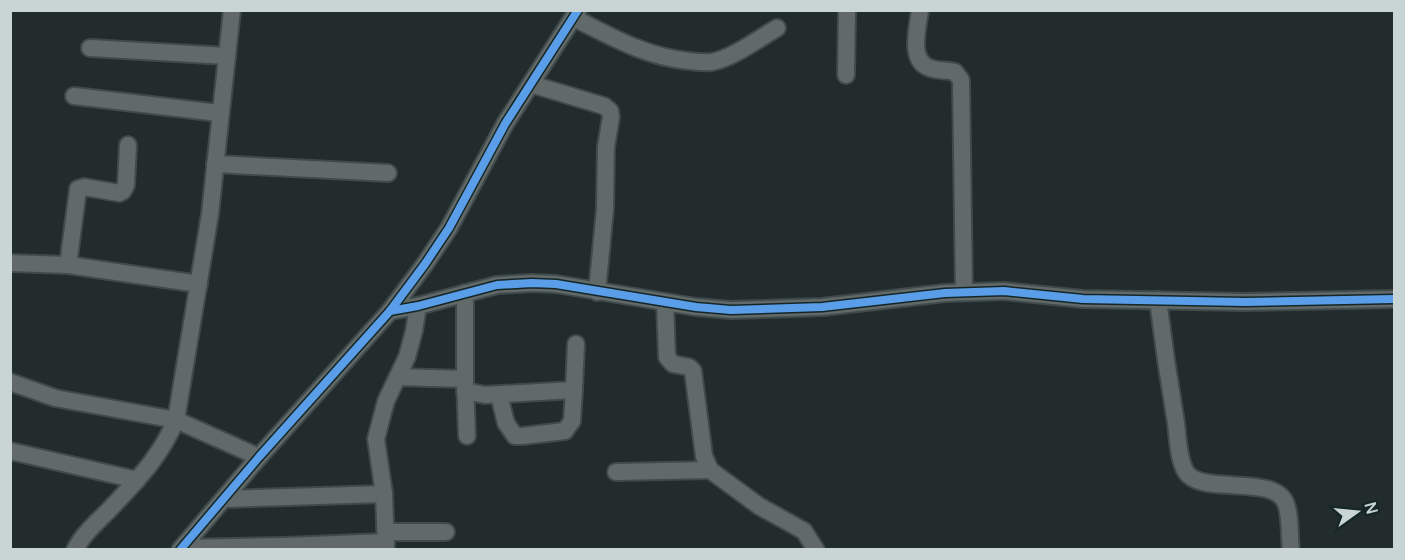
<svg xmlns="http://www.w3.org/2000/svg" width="1405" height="560" viewBox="0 0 1405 560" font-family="Manrope,sans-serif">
	<rect width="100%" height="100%" fill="#222c2c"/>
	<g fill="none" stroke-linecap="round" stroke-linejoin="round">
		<defs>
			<g id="minor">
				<path d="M920,10C918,27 908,61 930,68C938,71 947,70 955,72L961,80L964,292"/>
				<path d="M574,18C612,37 646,57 689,61C697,62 704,63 712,62C733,58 758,39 777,28"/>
				<path d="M90,48L227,56"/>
				<path d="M846,75L847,10"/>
				<path d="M531,84L604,106L610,111L611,117L606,147L605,209L597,292"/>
				<path d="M74,96L219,113"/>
				<path d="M215,164L388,173"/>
				<path d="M10,263L68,265L199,284"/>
				<path d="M68,265L78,189L84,187L119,193L123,191L126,185L128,145"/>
				<path d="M1158,300C1163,341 1169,382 1176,423C1178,438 1178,459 1186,472C1201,496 1275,473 1286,504C1291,517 1289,535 1291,550"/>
				<path d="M665,302L667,357L673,364L689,367L693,371L704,456L710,470L759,506L804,531L816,550"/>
				<path d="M390,311L418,306L497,285L532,283L556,284L696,307L731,310L822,307L945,293L1004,291L1083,299L1245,302L1394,299"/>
				<path d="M398,377L465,379L467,436"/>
				<path d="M465,379V293"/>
				<path d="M10,382L55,398L176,420L259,457"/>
				<path d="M465,391L485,395L574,390L576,344"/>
				<path d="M499,395L506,423L515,436H522L565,431L572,421L574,390"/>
				<path d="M10,451L137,480"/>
				<path d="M616,472L710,470"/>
				<path d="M224,499L384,494"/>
				<path d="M386,532H446"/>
				<path d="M182,548L285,546L386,542"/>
				<path d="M75,550C82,535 97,522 109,510C137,480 159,459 176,420L210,214L232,10"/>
				<path d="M180,550L259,457L390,311L425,264L449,228L505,124L578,10"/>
				<path d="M386,550L384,494L376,439L386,401L407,357L414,331L418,306"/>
			</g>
		</defs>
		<use href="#minor" stroke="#414a4a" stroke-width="20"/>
		<use href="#minor" stroke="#616969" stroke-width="16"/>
		<defs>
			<g id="cycleway">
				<path d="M390,311L418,306L497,285L532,283L556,284L696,307L731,310L822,307L945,293L1004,291L1083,299L1245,302L1394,299"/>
				<path d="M180,550L259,457L390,311L425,264L449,228L505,124L578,10"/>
			</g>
		</defs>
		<use href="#cycleway" stroke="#142726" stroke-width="11"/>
		<use href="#cycleway" stroke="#5a9eea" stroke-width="8"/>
	</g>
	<rect width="1405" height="560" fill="none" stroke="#c9d5d4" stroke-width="24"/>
	<g transform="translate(1357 512) rotate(75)" stroke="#142726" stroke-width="4.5" paint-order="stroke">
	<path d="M0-4.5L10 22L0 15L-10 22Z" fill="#c9d5d4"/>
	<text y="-9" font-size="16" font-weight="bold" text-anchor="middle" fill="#c9d5d4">N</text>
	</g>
</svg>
